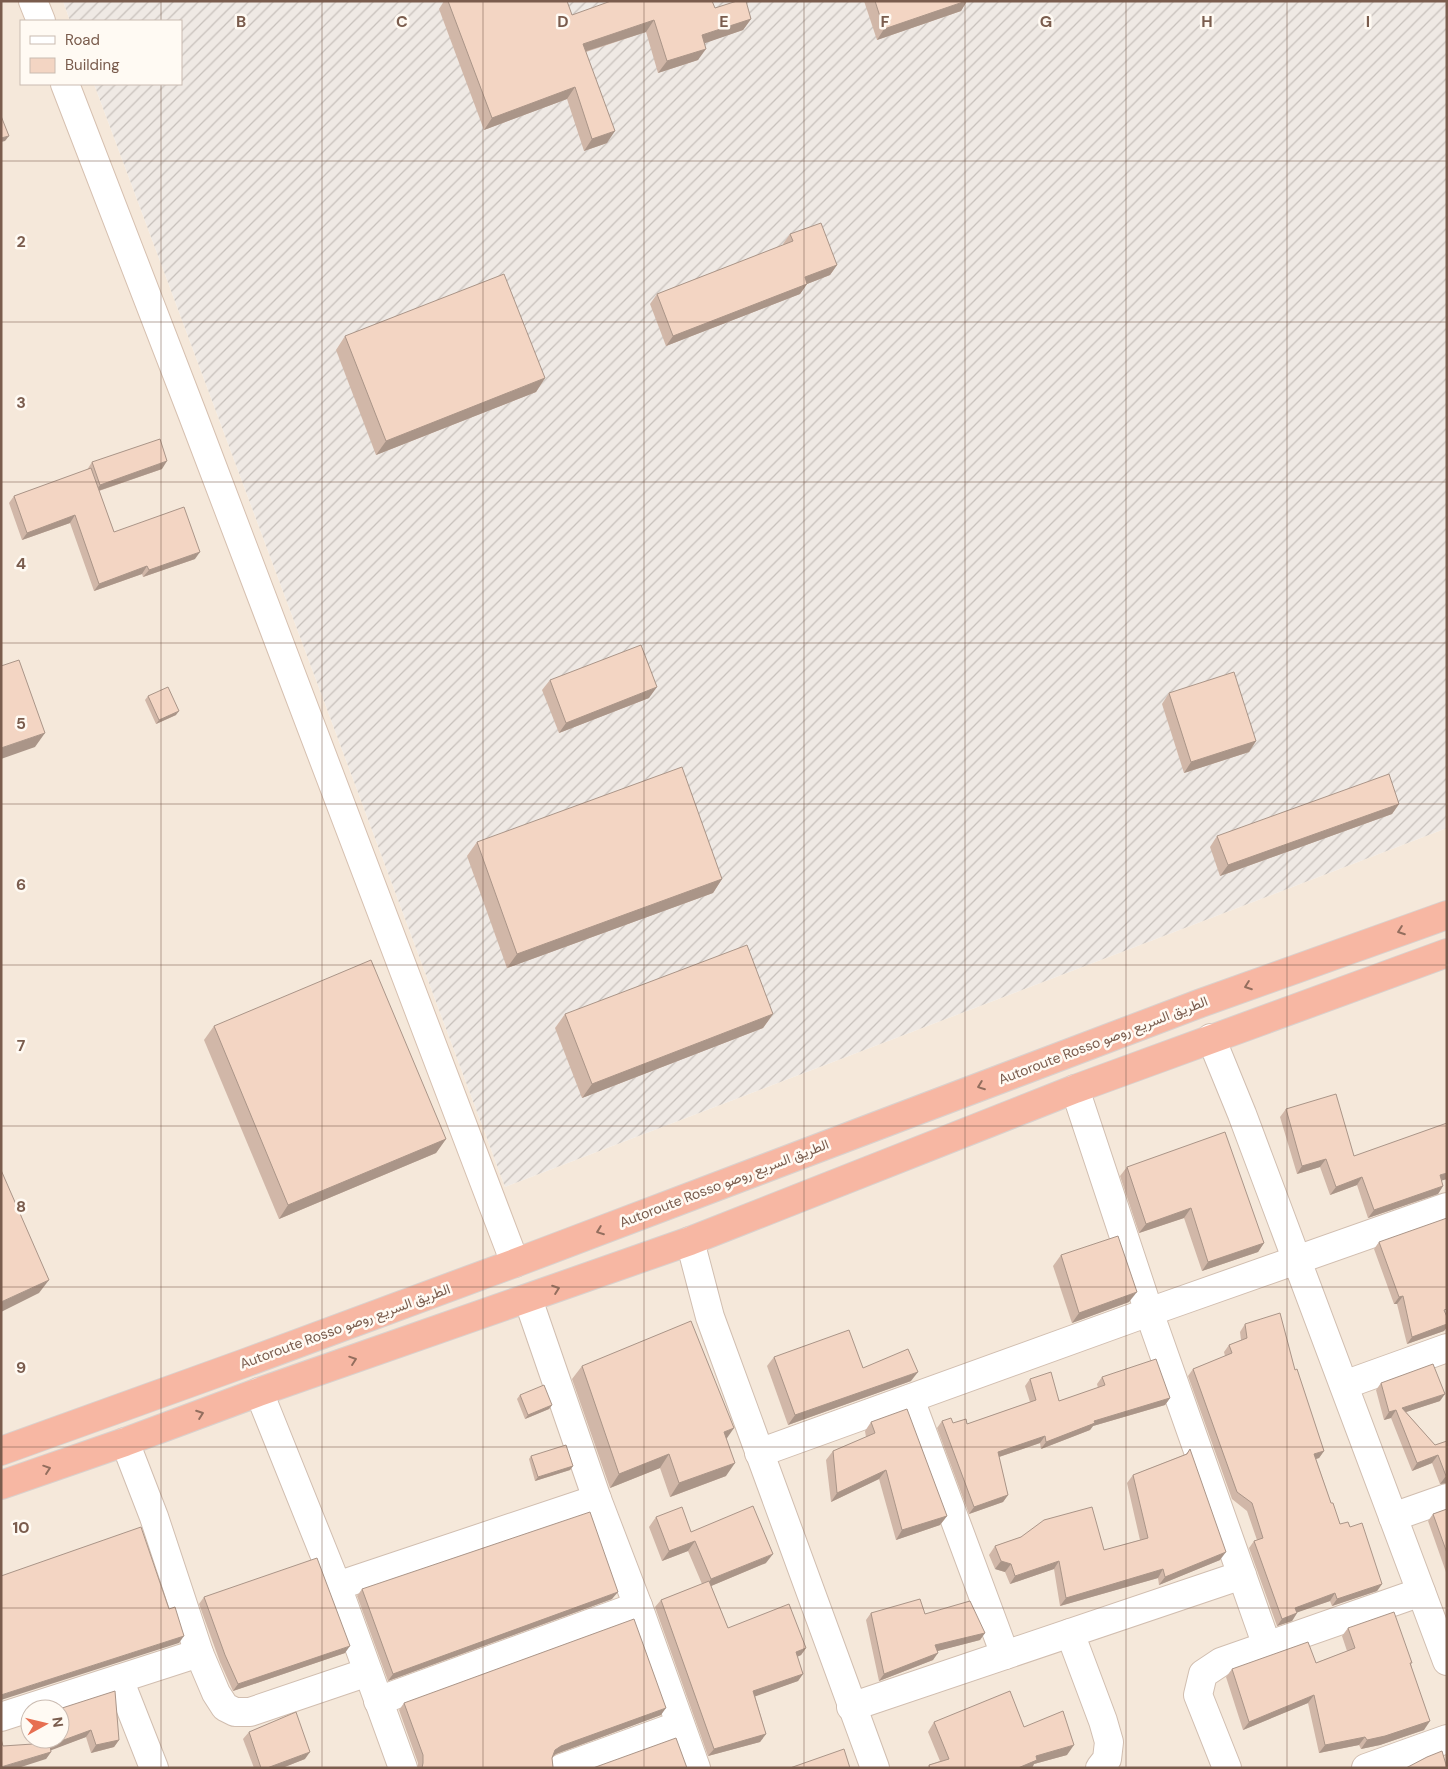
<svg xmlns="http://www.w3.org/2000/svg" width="1448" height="1769" viewBox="0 0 1448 1769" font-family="'DM Sans',Vazirmatn,sans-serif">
	<defs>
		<pattern id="industrial-furrows" width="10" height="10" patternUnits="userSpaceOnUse" patternTransform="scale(1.25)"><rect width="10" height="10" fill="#efe9e4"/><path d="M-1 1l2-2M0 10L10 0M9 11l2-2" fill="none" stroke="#c7c0bb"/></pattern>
	</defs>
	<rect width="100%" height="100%" fill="#fdf6ec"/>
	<path fill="#f5e8da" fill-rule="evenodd" d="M1,1H63L70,21H21V84H94L505,1187L1447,828V1768H1ZM30,1709H60V1739H30Z"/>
	<path fill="url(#industrial-furrows)" d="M63,1H1447V828L505,1187L94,84H181V21H70Z"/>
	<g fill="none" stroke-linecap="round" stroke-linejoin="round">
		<defs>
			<g id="street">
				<path d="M1211,1038L1242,1114L1447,1661"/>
				<path d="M1075,1089L1149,1312L1267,1646"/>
				<path d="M690,1241L710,1317L875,1768"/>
				<path d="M528,1299L597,1499L638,1606L696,1768"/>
				<path d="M1344,1385L1447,1348"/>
				<path d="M259,1392L337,1586L403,1768"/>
				<path d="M910,1399L1005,1655"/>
				<path d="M125,1442L154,1517L199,1653L216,1693L225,1707L235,1712H250L368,1672"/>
				<path d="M759,1453L1149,1312L1447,1207"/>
				<path d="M1393,1517L1447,1498"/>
				<path d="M337,1586L597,1499"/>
				<path d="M1070,1633L1103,1721L1109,1742L1107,1759L1100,1768"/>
				<path d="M119,1679L154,1768"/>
				<path d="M378,1701L638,1606"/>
				<path d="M851,1707L1242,1575"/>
				<path d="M1,1717L199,1653"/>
				<path d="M562,1768L680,1725"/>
				<path d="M1227,1768L1198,1695L1203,1674L1221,1662L1421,1592"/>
				<path d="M1366,1768L1447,1739"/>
			</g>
			<g id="secondary">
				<path d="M33,1L41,21"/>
				<path d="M65,84L192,413L515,1263"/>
			</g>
			<g id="highway">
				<path d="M1,1451L245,1363L515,1263L1201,1003L1447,915"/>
				<path d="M1,1485L125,1442L259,1392L690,1241L1075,1089L1447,953"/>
			</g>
		</defs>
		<use href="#street" stroke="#d1beb0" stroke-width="30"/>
		<use href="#secondary" stroke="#d6c0b0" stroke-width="30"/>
		<use href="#highway" stroke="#dad1cd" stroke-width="30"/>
		<use href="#street" stroke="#fff" stroke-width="28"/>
		<use href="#secondary" stroke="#fff" stroke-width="28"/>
		<use href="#highway" stroke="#f7b7a3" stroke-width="28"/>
	</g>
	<g fill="#d1b7a8">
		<path d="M444,1H567L572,15L715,8L751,19L743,30L704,43L698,60L658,73L646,32L586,52L607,143L584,151L567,99L484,130L439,9Z"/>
		<path d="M864,1H967L961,11L877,40Z"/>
		<path d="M790,234L837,265L830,275L807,284L800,294L666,346L650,304L657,294L783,245V244Z"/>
		<path d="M345,336L545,378L536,392L376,455L336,350Z"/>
		<path d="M92,462L162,469L99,491L114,532L195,559L143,577L142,574L94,591L70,523L22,540L9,503L14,496L87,470Z"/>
		<path d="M550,680L649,698L559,733L542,690Z"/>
		<path d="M1169,693L1256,741L1249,752L1184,773L1162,704Z"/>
		<path d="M148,696L176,715L156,724L145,700Z"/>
		<path d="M1399,804L1392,814L1220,876L1210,847L1217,836Z"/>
		<path d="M477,842L722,879L713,893L507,968L467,856Z"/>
		<path d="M565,1014H773L763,1028L582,1098L555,1028Z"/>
		<path d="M214,1026L446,1139L436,1153L279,1219L204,1040Z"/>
		<path d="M1286,1109L1354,1156L1441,1180L1443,1186L1438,1194L1368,1218L1357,1185L1330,1195L1320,1167L1297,1174L1280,1117Z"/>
		<path d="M1127,1167L1264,1243L1258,1252L1202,1271L1184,1218L1139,1233L1120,1176Z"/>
		<path d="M1379,1242L1446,1315L1447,1327L1444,1331L1407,1344L1397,1304H1394L1374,1249Z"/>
		<path d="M1061,1255L1129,1302L1072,1323L1053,1266Z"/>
		<path d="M1245,1324L1295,1370L1324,1451L1319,1458L1316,1459L1331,1503L1340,1524L1350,1527L1382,1584L1377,1591L1332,1606L1330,1601L1297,1612V1613L1292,1621L1277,1626L1249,1548L1254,1541L1257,1540L1247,1511L1232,1499L1188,1376L1193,1369L1225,1356L1224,1352L1229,1345L1241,1340L1240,1332Z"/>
		<path d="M774,1357L911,1381L788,1425L767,1366Z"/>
		<path d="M582,1366L727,1438L726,1476L670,1497L660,1468L610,1488L572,1379Z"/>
		<path d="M1102,1377L1170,1398L1165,1405L1093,1426L1090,1430L1041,1449L1040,1443L999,1457L1008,1495L1003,1502L969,1514L937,1428L942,1421L953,1423L967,1424L1030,1402L1025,1386L1030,1379L1059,1401L1098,1388L1097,1384Z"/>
		<path d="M1381,1383L1440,1401L1406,1412L1435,1445L1447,1441V1483L1440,1484L1432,1463L1412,1471L1391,1418L1384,1420L1376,1390Z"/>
		<path d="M520,1395L552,1405L549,1409L525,1419L517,1399Z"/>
		<path d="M871,1422L947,1516L940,1525L896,1540L879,1479L831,1502L826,1460L833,1451L866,1437L865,1431Z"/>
		<path d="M1190,1449L1220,1560L1159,1585L1158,1578L1060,1606L1054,1569L1010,1584L1005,1572L995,1569L989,1555L995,1546L1021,1537L1104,1550L1140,1540L1127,1483L1133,1475L1186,1454Z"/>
		<path d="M531,1456L573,1466L570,1470L535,1481L529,1459Z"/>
		<path d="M1447,1509V1575L1428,1521L1433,1514Z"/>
		<path d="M656,1517L766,1563L711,1586L728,1628L806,1648L801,1655L797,1657L803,1674L798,1681L755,1696L766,1734L760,1742L708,1756L655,1607L661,1600L702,1584L688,1551L662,1561L649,1527Z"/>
		<path d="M362,1589L612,1599L388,1681L357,1596Z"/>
		<path d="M204,1597L345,1653L233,1691L220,1662L199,1604Z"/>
		<path d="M871,1613L925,1614L985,1633L980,1640L937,1651L933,1660L879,1681L866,1620Z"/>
		<path d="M1348,1628L1411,1664L1424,1730L1380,1745L1361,1749L1359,1745L1319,1753L1308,1703L1243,1730L1226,1677L1232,1669L1316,1663L1347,1651L1342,1636Z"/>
		<path d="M404,1703L661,1715L556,1754L552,1758L553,1767V1768H418V1763L399,1710Z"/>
		<path d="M60,1709L119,1740L114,1747L91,1753L86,1737L50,1750L51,1752L46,1759L3,1746L41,1744L40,1739H60Z"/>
		<path d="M934,1722L1024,1727L1067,1755L1034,1764L1032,1768H927L929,1765L940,1761L928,1732Z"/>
		<path d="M249,1732L305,1759L282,1768H254L243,1739Z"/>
	</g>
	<g fill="#aa9588">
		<path d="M966,1H967L961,11L877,40L884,29Z"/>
		<path d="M751,19L743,30L694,47L702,35Z"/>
		<path d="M654,20L646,32L574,55L583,44Z"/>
		<path d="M706,49L698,60L658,73L667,61Z"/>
		<path d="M575,87L567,99L484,130L492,118Z"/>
		<path d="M615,131L607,143L584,151L592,139Z"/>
		<path d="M9,136L5,141L1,142V138Z"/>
		<path d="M837,265L830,275L807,284L800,294L666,346L673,336L805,277Z"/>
		<path d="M545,378L536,392L376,455L386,441Z"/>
		<path d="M167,461L162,469L95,492L100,485Z"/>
		<path d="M75,515L70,523L22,540L27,533Z"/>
		<path d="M200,552L195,559L143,577L149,570Z"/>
		<path d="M147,566L142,574L94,591L99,584Z"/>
		<path d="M657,687L649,698L559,733L566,723Z"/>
		<path d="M179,711L176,715L156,724L159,720Z"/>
		<path d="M45,733L35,747L1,759V748Z"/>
		<path d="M1256,741L1249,752L1184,773L1191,762Z"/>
		<path d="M1399,804L1392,814L1220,876L1228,865Z"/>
		<path d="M722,879L713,893L507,968L517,954Z"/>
		<path d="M773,1014L763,1028L582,1098L592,1084Z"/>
		<path d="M446,1139L436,1153L279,1219L288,1205Z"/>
		<path d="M1326,1159L1320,1167L1297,1174L1302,1166Z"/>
		<path d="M1447,1173V1179L1434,1183L1440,1175Z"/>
		<path d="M1362,1177L1357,1185L1330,1195L1336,1187Z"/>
		<path d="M1443,1186L1438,1194L1368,1218L1374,1210Z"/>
		<path d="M1191,1208L1184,1218L1139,1233L1146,1224Z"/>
		<path d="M1264,1243L1258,1252L1202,1271L1208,1262Z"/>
		<path d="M49,1280L39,1293L1,1312V1302Z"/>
		<path d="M1137,1292L1129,1302L1072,1323L1079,1313Z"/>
		<path d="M1403,1296L1397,1304H1394L1399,1297Z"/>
		<path d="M1447,1324V1327L1444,1331L1407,1344L1412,1337Z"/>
		<path d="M918,1372L911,1381L788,1425L795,1415Z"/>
		<path d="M1445,1394L1440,1401L1397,1415L1402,1408Z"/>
		<path d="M1170,1398L1165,1405L1093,1426L1090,1430L1041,1449L1046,1442L1094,1421Z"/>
		<path d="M552,1405L549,1409L525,1419L528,1415Z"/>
		<path d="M1396,1410L1391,1418L1384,1420L1389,1412Z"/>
		<path d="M734,1428L725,1441L724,1432Z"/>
		<path d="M1045,1436L1040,1443L993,1459L998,1452Z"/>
		<path d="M1324,1451L1319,1458L1309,1461L1314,1454Z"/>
		<path d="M669,1454L660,1468L610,1488L619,1474Z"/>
		<path d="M1438,1455L1432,1463L1412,1471L1417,1463Z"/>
		<path d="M735,1463L726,1476L670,1497L679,1483Z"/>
		<path d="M573,1466L570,1470L535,1481L538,1477Z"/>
		<path d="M886,1470L879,1479L831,1502L837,1493Z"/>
		<path d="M1446,1476H1447V1483L1440,1484Z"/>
		<path d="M1008,1495L1003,1502L969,1514L974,1507Z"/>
		<path d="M947,1516L940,1525L896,1540L902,1530Z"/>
		<path d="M695,1541L688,1551L662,1561L669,1551Z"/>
		<path d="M1226,1552L1220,1560L1159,1585L1165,1577Z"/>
		<path d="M773,1554L766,1563L704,1589L711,1579Z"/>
		<path d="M1001,1561L1011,1564L1005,1572L995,1569Z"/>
		<path d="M1059,1561L1054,1569L1010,1584L1015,1576Z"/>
		<path d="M1163,1569L1158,1578L1060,1606L1066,1598Z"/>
		<path d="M1382,1584L1377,1591L1332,1606L1337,1599Z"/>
		<path d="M618,1592L612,1599L388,1681L393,1674Z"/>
		<path d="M1335,1593L1330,1601L1290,1615L1295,1608Z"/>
		<path d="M1297,1613L1292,1621L1277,1626L1282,1619Z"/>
		<path d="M985,1633L980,1640L930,1653L935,1645Z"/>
		<path d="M184,1636L179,1643L1,1700V1695Z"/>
		<path d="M350,1646L345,1653L233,1691L238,1684Z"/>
		<path d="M806,1648L801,1655L790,1660L796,1652Z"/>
		<path d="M938,1653L933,1660L879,1681L884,1674Z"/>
		<path d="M803,1674L798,1681L748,1699L753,1691Z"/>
		<path d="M1314,1695L1308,1703L1243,1730L1249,1722Z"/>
		<path d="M666,1708L661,1715L556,1754L550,1758L555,1750L561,1746Z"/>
		<path d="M1430,1721L1424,1730L1380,1745L1361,1749L1367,1740Z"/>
		<path d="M91,1730L86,1737L44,1753L50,1745Z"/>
		<path d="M766,1734L760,1742L708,1756L714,1749Z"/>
		<path d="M1365,1737L1359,1745L1319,1753L1325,1745Z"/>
		<path d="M119,1740L114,1747L91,1753L96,1745Z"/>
		<path d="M1074,1745L1067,1755L1034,1764L1032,1768H1018L1036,1756Z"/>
		<path d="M51,1752L46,1759L18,1768H1V1767Z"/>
		<path d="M310,1752L305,1759L282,1768H267Z"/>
	</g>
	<g fill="#f3d5c3" stroke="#aa9588">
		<path d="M448,1H567L572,15L611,1H712L715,8L737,1H746L751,19L702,35L706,49L667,61L654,20L583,44L615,131L592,139L575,87L492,118Z"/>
		<path d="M875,1H966L884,29Z"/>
		<path d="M1,116L9,136L1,138Z"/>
		<path d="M821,223L837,265L805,277L807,284L673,336L657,294L793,241L790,234Z"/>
		<path d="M504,274L545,378L386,441L345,336Z"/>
		<path d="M160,439L167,461L100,485L92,462Z"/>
		<path d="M91,468L114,532L184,507L200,552L149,570L147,566L99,584L75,515L27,533L14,496Z"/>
		<path d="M641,645L657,687L566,723L550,680Z"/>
		<path d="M19,660L45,733L1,748V666Z"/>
		<path d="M1234,672L1256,741L1191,762L1169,693Z"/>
		<path d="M168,687L179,711L159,720L148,696Z"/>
		<path d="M682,767L722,879L517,954L477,842Z"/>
		<path d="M1389,774L1399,804L1228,865L1217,836Z"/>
		<path d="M747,945L773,1014L592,1084L565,1014Z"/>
		<path d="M371,960L446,1139L288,1205L214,1026Z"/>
		<path d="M1336,1094L1354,1156L1447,1123V1173L1440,1175L1443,1186L1374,1210L1362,1177L1336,1187L1326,1159L1302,1166L1286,1109Z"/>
		<path d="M1225,1132L1264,1243L1208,1262L1191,1208L1146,1224L1127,1167Z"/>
		<path d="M1,1170L49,1280L1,1302Z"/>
		<path d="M1447,1218V1309L1444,1310L1447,1317V1324L1412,1337L1403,1296L1399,1297L1379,1242Z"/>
		<path d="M1118,1236L1137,1292L1079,1313L1061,1255Z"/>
		<path d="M1280,1313L1295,1370L1297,1369L1324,1451L1314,1454L1331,1503H1333L1340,1524L1348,1522L1350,1527L1362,1523L1382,1584L1337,1599L1335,1593L1295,1608L1297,1613L1282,1619L1254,1541L1263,1538L1252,1503L1237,1492L1193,1369L1232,1353L1229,1345L1247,1338L1245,1324Z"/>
		<path d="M691,1321L734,1428L724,1432L735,1463L679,1483L669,1454L619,1474L582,1366Z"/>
		<path d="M849,1330L863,1368L908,1349L918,1372L795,1415L774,1357Z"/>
		<path d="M1156,1359L1170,1398L1094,1421L1095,1423L1046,1442L1045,1436L998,1452L1008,1495L974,1507L942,1421L951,1418L953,1423L966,1419L967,1424L1036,1400L1030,1379L1051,1372L1059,1401L1105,1385L1102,1377Z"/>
		<path d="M1433,1364L1445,1394L1402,1408L1435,1445L1447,1441V1476H1446L1438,1455L1417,1463L1396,1410L1389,1412L1381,1383Z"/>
		<path d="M544,1385L552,1405L528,1415L520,1395Z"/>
		<path d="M907,1409L947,1516L902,1530L886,1470L837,1493L833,1451L875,1433L871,1422Z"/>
		<path d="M566,1445L573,1466L538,1477L531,1456Z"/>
		<path d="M1190,1449L1226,1552L1165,1577L1163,1569L1066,1598L1059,1561L1015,1576L1011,1564L1001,1561L995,1546L1021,1537L1044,1520L1092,1507L1104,1550L1148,1538L1133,1475L1187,1454Z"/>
		<path d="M753,1506L773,1554L711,1579L695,1541L669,1551L656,1517L682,1507L691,1532Z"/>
		<path d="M1447,1509V1553L1433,1514Z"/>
		<path d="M590,1512L618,1592L393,1674L362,1589Z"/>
		<path d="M141,1527L169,1609L175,1607L184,1636L1,1695V1576Z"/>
		<path d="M317,1558L350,1646L238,1684L225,1655L204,1597Z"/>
		<path d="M709,1581L728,1628L789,1604L806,1648L796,1652L803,1674L753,1691L766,1734L714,1749L661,1600Z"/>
		<path d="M920,1599L925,1614L970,1601L985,1633L935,1645L938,1653L884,1674L871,1613Z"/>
		<path d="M1394,1612L1412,1663H1410L1430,1721L1385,1736L1367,1740L1365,1737L1325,1745L1314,1695L1249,1722L1232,1669L1308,1642L1316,1663L1355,1648L1348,1628Z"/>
		<path d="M634,1619L666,1708L561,1746L555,1750L552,1758L553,1767V1768H422L423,1763V1755L404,1703Z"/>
		<path d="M115,1691L119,1740L96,1745L91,1730L50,1745L51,1752L1,1767V1739L3,1746L48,1743L47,1739H60V1709H59Z"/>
		<path d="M1010,1691L1024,1727L1063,1711L1074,1745L1036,1756L1037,1760L1018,1768H930L929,1765L949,1759L934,1722Z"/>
		<path d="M296,1712L310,1752L267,1768H261L249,1732Z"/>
		<path d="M676,1738L687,1768H593Z"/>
		<path d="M844,1749L850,1768H790Z"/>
		<path d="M1442,1751L1447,1768H1406L1427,1757Z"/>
	</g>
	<defs><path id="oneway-chevron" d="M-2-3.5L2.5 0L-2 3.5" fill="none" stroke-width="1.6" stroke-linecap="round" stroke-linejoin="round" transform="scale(1.25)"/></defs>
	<g stroke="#936e5e">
		<use href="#oneway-chevron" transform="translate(1401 931) rotate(160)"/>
		<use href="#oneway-chevron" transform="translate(1248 986) rotate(160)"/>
		<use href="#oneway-chevron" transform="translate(981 1086) rotate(159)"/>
		<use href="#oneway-chevron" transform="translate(600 1231) rotate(159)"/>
		<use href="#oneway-chevron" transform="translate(556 1289) rotate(-20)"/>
		<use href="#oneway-chevron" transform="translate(353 1360) rotate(-19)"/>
		<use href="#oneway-chevron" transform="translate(200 1414) rotate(-20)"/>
		<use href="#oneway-chevron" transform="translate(47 1469) rotate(-19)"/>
	</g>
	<path fill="none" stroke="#7a5c4d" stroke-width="1" stroke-opacity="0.55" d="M161,1V21M322,1V1768M483,1V1768M644,1V1768M804,1V1768M965,1V1768M1126,1V1768M1287,1V1768M161,84V1768M1,161H1447M1,322H1447M1,482H1447M1,643H1447M1,804H1447M1,965H1447M1,1126H1447M1,1287H1447M1,1447H1447M1,1608H1447"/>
	<g text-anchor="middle" stroke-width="5" stroke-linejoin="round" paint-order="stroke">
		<g font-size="14" fill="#7a5c4d" stroke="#fffaf3">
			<text transform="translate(1103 1040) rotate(-21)" y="5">Autoroute Rosso الطريق السريع روصو</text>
			<text transform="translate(724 1183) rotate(-21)" y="5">Autoroute Rosso الطريق السريع روصو</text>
			<text transform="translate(345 1326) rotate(-20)" y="5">Autoroute Rosso الطريق السريع روصو</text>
		</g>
	</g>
	<g font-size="16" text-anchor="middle" font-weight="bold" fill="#7a5c4d" stroke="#fffaf3" stroke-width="5" stroke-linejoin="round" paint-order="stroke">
		<text x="241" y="27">B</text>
		<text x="402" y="27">C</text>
		<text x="563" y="27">D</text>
		<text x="724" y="27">E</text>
		<text x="885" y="27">F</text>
		<text x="1046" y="27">G</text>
		<text x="1207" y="27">H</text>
		<text x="1368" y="27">I</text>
		<text x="21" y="247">2</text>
		<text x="21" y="408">3</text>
		<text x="21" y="569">4</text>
		<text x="21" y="729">5</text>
		<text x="21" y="890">6</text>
		<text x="21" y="1051">7</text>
		<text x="21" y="1212">8</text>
		<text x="21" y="1373">9</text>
		<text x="21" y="1533">10</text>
	</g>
	<rect width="1448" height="1769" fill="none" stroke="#7a5c4d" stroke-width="5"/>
	<rect x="20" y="20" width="162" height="65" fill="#fffaf3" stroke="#cabbb1"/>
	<rect x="30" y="36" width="25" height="8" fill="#ffffff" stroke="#cabbb1"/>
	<text x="65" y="45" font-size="15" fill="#7a5c4d">Road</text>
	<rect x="30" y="58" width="25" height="15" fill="#f3d5c3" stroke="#cabbb1"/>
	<text x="65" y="70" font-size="15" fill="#7a5c4d">Building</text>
	<g transform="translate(45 1724) rotate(82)"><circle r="24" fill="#fffaf3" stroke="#cabbb1"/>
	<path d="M0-4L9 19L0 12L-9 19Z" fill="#e76f51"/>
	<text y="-8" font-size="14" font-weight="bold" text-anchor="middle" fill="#7a5c4d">N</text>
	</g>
</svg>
